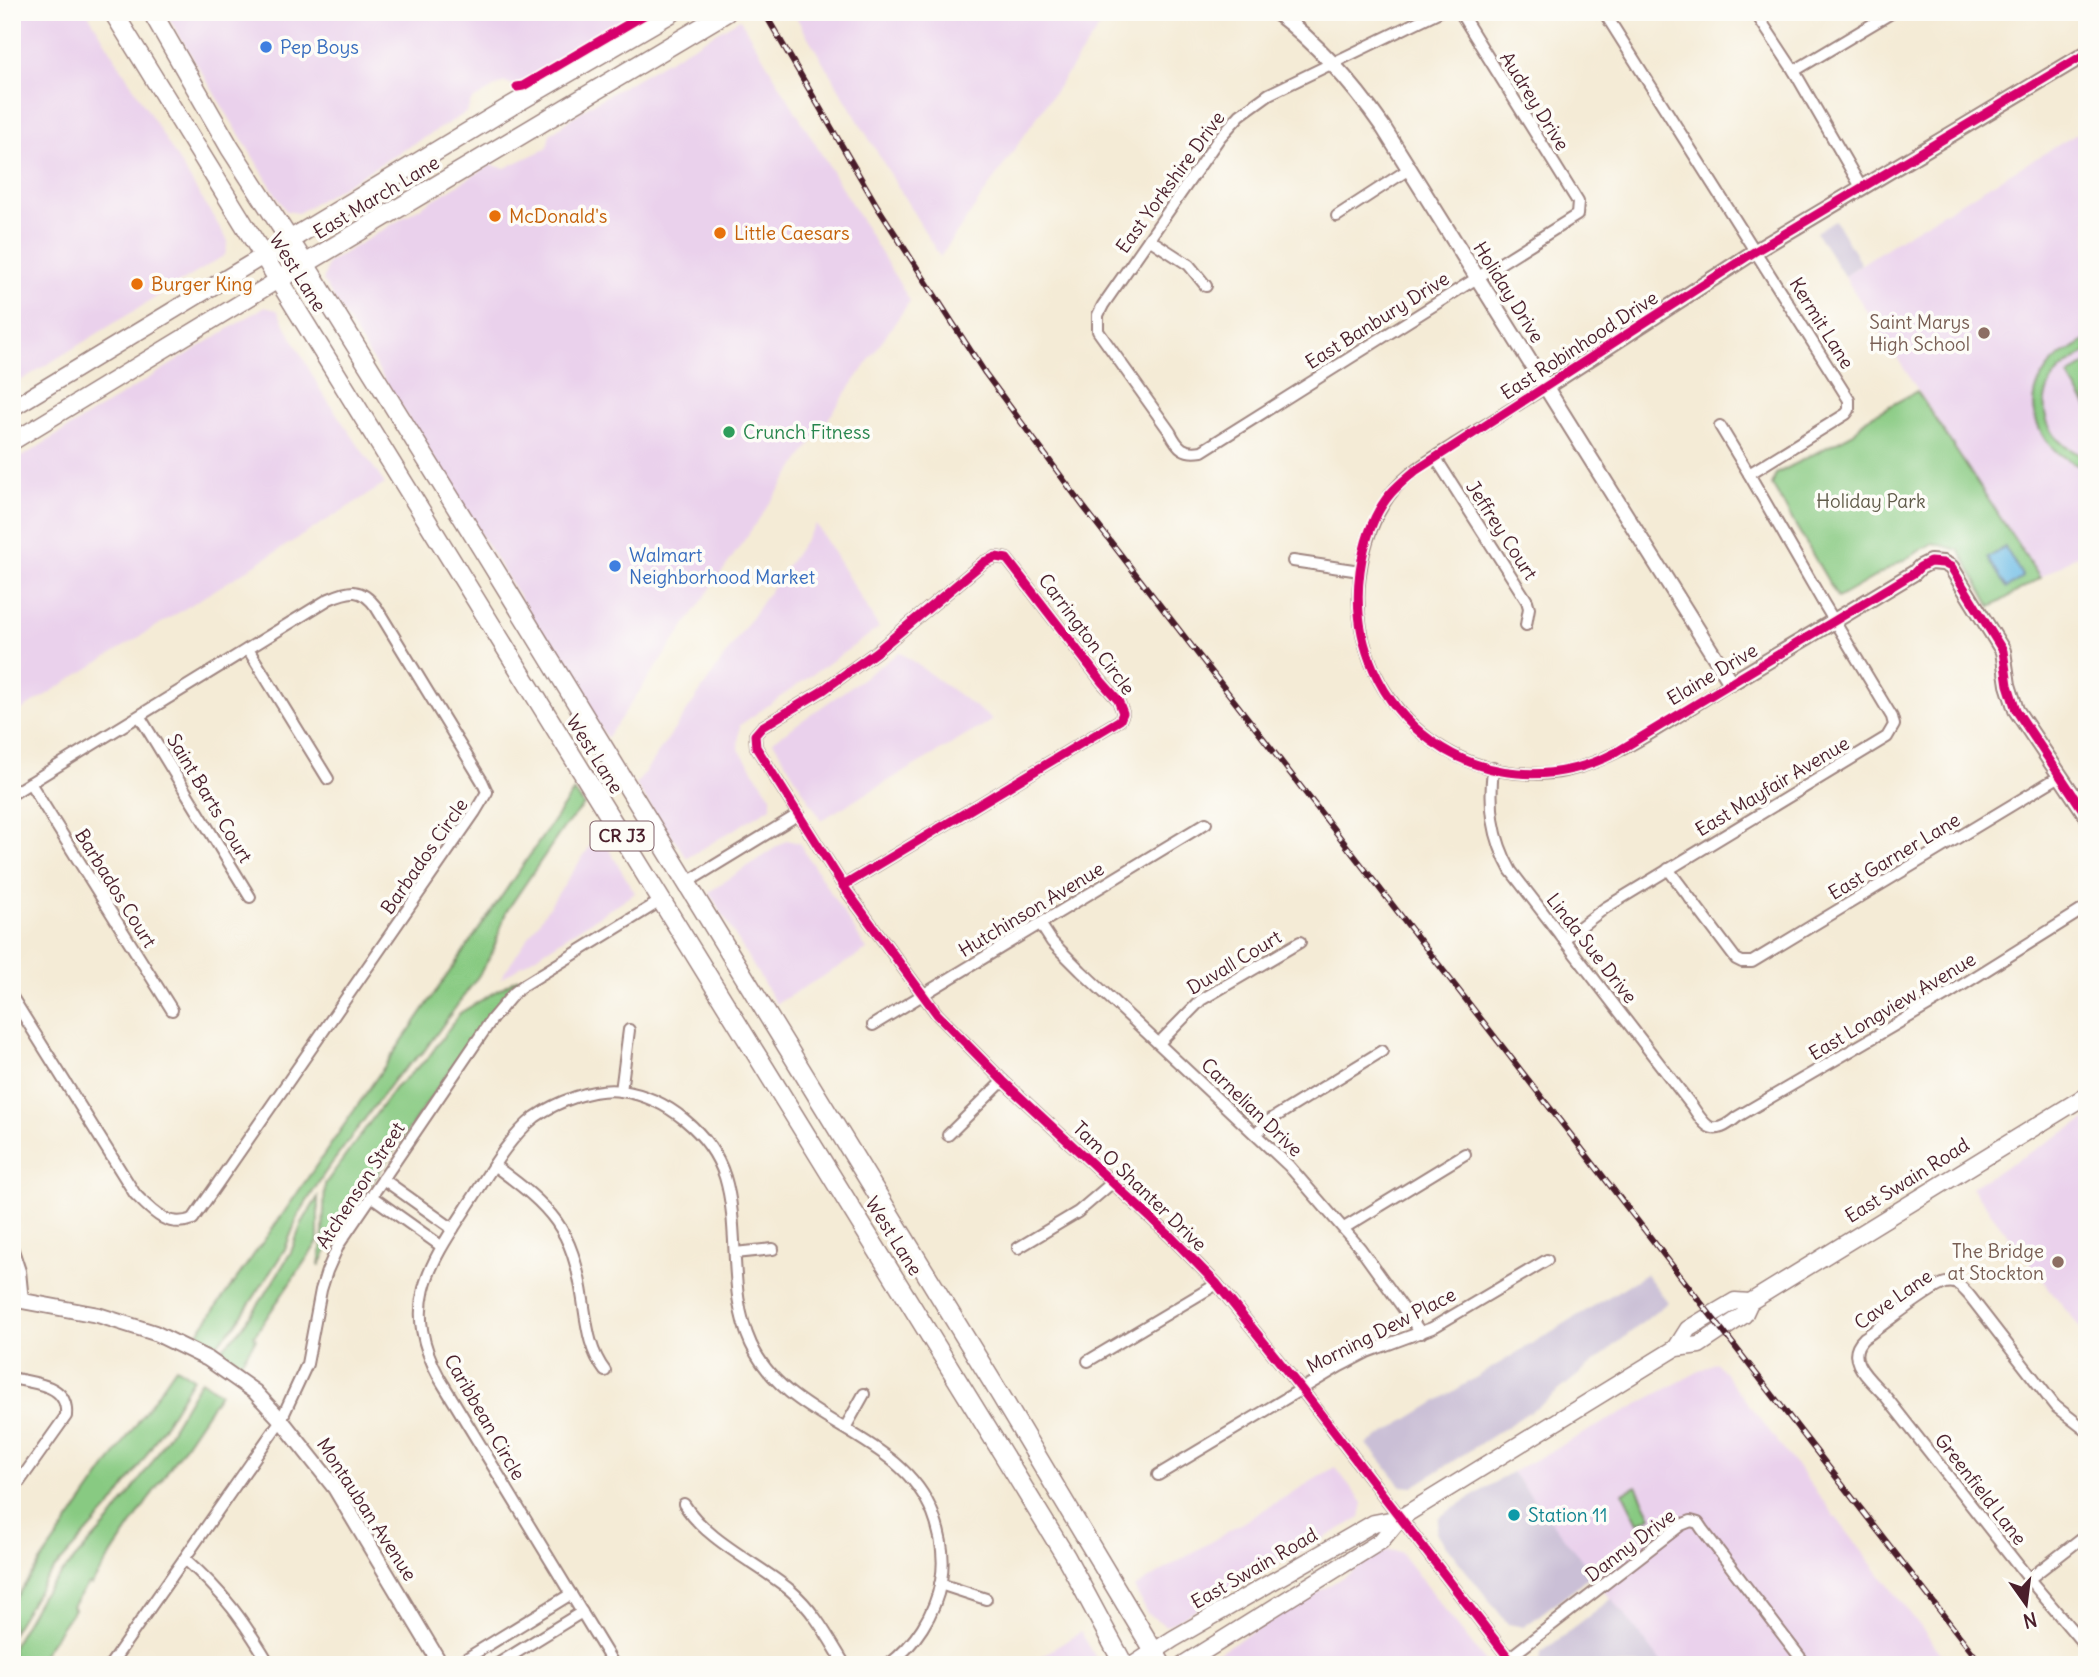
<svg xmlns="http://www.w3.org/2000/svg" width="2099" height="1677" viewBox="0 0 2099 1677" font-family="Delius,sans-serif">
	<rect width="100%" height="100%" fill="#fdfcf7"/>
	<filter id="ink" filterUnits="userSpaceOnUse"><feTurbulence type="fractalNoise" baseFrequency=".0143" numOctaves="2"/><feDisplacementMap in="SourceGraphic" scale="14" xChannelSelector="R" yChannelSelector="G"/><feConvolveMatrix kernelMatrix="1 2 1 2 8 2 1 2 1" color-interpolation-filters="sRGB"/></filter>
	<filter id="wash" filterUnits="userSpaceOnUse"><feTurbulence type="fractalNoise" baseFrequency=".00686" numOctaves="4" result="noise"/><feDisplacementMap in="SourceGraphic" scale="28" xChannelSelector="R" yChannelSelector="G"/><feGaussianBlur stdDeviation="1.57" result="paint"/><feColorMatrix in="noise" values="0 0 0 0 0 0 0 0 0 0 0 0 0 0 0 0 0 1.4 0 .05"/><feComposite in="paint" operator="in"/></filter>
	<g filter="url(#wash)">
		<rect width="100%" height="100%" fill="#f4ebd6"/>
		<g fill="#ead1ec">
			<path d="M12,12H87L228,241L225,255L12,386Z"/>
			<path d="M165,12H637L517,86L504,82L471,101L467,112L298,213L286,211Z"/>
			<path d="M793,12H1110L940,257Z"/>
			<path d="M740,19L910,301L607,738L323,281L328,263L491,165L505,168L547,148L550,134L587,107Z"/>
			<path d="M2087,128V549L2040,578L1844,276L1904,236Z"/>
			<path d="M264,307L277,310L321,391L385,484L12,716V463Z"/>
			<path d="M816,524L879,628L740,725L738,748L771,796V807L687,858L636,785Z"/>
			<path d="M900,652L993,720L821,820L773,741Z"/>
			<path d="M599,833L635,893L500,979Z"/>
			<path d="M787,840L799,843L867,950L776,1004L709,892Z"/>
			<path d="M2087,1119V1337L1971,1187Z"/>
			<path d="M1716,1362L1950,1665H1662L1512,1472Z"/>
			<path d="M1335,1467L1363,1503L1360,1518L1166,1626L1147,1613L1134,1588Z"/>
			<path d="M1388,1550L1400,1552L1488,1665H1197Z"/>
			<path d="M1081,1632L1100,1665H1027Z"/>
		</g>
		<g fill="#cabfd6">
			<path d="M1835,220L1861,264L1844,276L1816,232Z"/>
			<path d="M1646,1274L1668,1302L1546,1401L1413,1487L1402,1486L1367,1444Z"/>
			<path d="M1512,1472L1593,1574L1524,1627L1508,1624L1436,1533L1439,1517Z"/>
			<path d="M1612,1598L1663,1665H1540L1541,1653Z"/>
		</g>
		<g fill="#88ca82" stroke="#697456" stroke-width="2">
			<path d="M2087,340V352C2076,359 2064,365 2056,375C2031,406 2050,448 2087,456V467C2043,457 2017,408 2047,369C2057,356 2073,348 2087,340Z"/>
			<path d="M2087,364V406L2068,376Z"/>
			<path d="M1917,391L2040,578L1991,607L1959,550L1933,543L1838,598L1772,485L1776,474L1854,433L1866,419Z"/>
			<path d="M574,791L584,805L564,827L506,912L492,953L479,975L424,1051L395,1078L324,1174L299,1214L285,1249L264,1282L236,1324L215,1346L197,1334L285,1211Z"/>
			<path d="M518,978L519,979L486,1018L336,1234L319,1266L323,1232L325,1184L395,1088L428,1058L460,1013Z"/>
			<path d="M318,1197V1242L254,1336L256,1339L240,1363L221,1350L240,1330L265,1295L291,1252L302,1223Z"/>
			<path d="M176,1367L193,1378L142,1462L113,1504L46,1578L12,1633V1603Z"/>
			<path d="M201,1380L220,1393L91,1585L88,1584L72,1606L74,1609L35,1665L30,1662L28,1665H12V1647L41,1596L108,1523L129,1495L151,1464Z"/>
			<path d="M1636,1486L1651,1516L1638,1523L1623,1493Z"/>
		</g>
		<path fill="#6bbbe6" stroke="#5a6d88" stroke-width="2" d="M2005,547L2023,577L2007,588L1988,558Z"/>
	</g>
	<g filter="url(#ink)">
		<g fill="none" stroke-linecap="round" stroke-linejoin="round">
			<defs>
				<g id="minor">
					<path d="M1438,12L1269,94L1240,115L1220,137L1103,305L1098,315V331L1170,432C1178,448 1184,454 1202,451L1577,215L1578,202L1460,12"/>
					<path d="M1755,12L1794,71L1861,187"/>
					<path d="M1794,71L1893,12"/>
					<path d="M1337,216L1409,169"/>
					<path d="M1149,239L1189,265L1206,286"/>
					<path d="M1546,387C1517,405 1489,423 1460,441C1436,456 1407,472 1389,496C1372,520 1364,545 1360,574C1345,687 1438,784 1552,773C1609,768 1681,713 1731,683"/>
					<path d="M1720,426L1749,474"/>
					<path d="M1435,457L1527,601L1529,608L1526,625"/>
					<path d="M1293,561L1360,571"/>
					<path d="M248,649L328,779"/>
					<path d="M140,717L250,897"/>
					<path d="M1493,768C1489,806 1492,837 1511,871L1692,1106C1707,1129 1713,1137 1737,1117L1948,994L2087,907"/>
					<path d="M30,783L172,1010"/>
					<path d="M12,794L329,599C350,590 361,587 376,607L482,781L487,792L475,812L193,1219C167,1229 152,1211 135,1194L12,997"/>
					<path d="M1668,869L1736,959L1742,962H1752L2060,776"/>
					<path d="M686,883L799,814"/>
					<path d="M843,886L1120,720L1123,713L1118,700L1102,682L1007,559L996,557L984,562L876,652L822,691L762,727L755,735L756,747L846,890L937,1014L1003,1081L1170,1236L1217,1284L1302,1390L1514,1665"/>
					<path d="M1041,925L1052,942L1081,971L1289,1166L1360,1248L1421,1333"/>
					<path d="M1564,939L1605,908L1887,737L1894,725L1892,717L1824,604L1749,474L1846,414L1849,410V400L1604,12"/>
					<path d="M873,1025L1206,823"/>
					<path d="M1159,1043L1201,1000L1300,942"/>
					<path d="M621,1091L629,1030"/>
					<path d="M1256,1134L1270,1120L1382,1051"/>
					<path d="M948,1135L1003,1081"/>
					<path d="M495,1166C552,1208 572,1227 583,1300C587,1326 589,1350 605,1371"/>
					<path d="M383,1179L453,1229"/>
					<path d="M371,1196L441,1246"/>
					<path d="M1344,1228L1465,1154"/>
					<path d="M12,1247L20,1271L23,1301"/>
					<path d="M1018,1248L1078,1212L1113,1182"/>
					<path d="M735,1253L773,1249"/>
					<path d="M1088,1361L1217,1284"/>
					<path d="M12,1378C36,1384 69,1384 66,1416L12,1492"/>
					<path d="M845,1428L864,1394"/>
					<path d="M2087,1431L2055,1406L1969,1295C1963,1289 1957,1280 1946,1283C1931,1286 1881,1327 1864,1338C1842,1359 1872,1381 1886,1397L2029,1579L2087,1648"/>
					<path d="M1158,1475L1340,1366L1367,1352L1432,1328L1547,1260"/>
					<path d="M684,1504C706,1540 757,1563 790,1590C814,1610 829,1639 845,1665"/>
					<path d="M185,1559C225,1594 243,1620 270,1665"/>
					<path d="M2029,1579L2087,1534"/>
					<path d="M940,1584L986,1599"/>
					<path d="M1509,1658L1681,1525L1691,1521L1698,1523L1702,1529L1806,1665"/>
					<path d="M110,1665L281,1420L307,1364L321,1290L327,1271L339,1244L492,1019L514,993L524,985L662,900"/>
					<path d="M456,1665L571,1594"/>
					<path d="M496,1665L582,1612"/>
					<path d="M614,1665L440,1379C401,1307 427,1268 467,1207C487,1177 506,1140 535,1117C556,1102 594,1087 621,1091C666,1097 711,1133 725,1177C741,1230 727,1292 751,1344C788,1425 900,1430 933,1514C941,1535 945,1559 941,1581C935,1614 915,1645 888,1665"/>
				</g>
				<g id="tertiary">
					<path d="M1276,12C1318,44 1353,84 1383,127L1731,683L1914,573L1920,567L1930,562L1943,563L1951,567L2003,651L2008,685L2016,710L2087,816"/>
					<path d="M1546,387L1754,252L2087,53"/>
					<path d="M12,1299L98,1315L155,1333L208,1359L255,1392L281,1420L335,1488L441,1665"/>
				</g>
				<g id="secondary">
					<path d="M12,408L263,256"/>
					<path d="M12,442L278,280"/>
					<path d="M1676,1348L1688,1329L1711,1315L1735,1301L1750,1302"/>
					<path d="M1133,1665L1173,1639L1374,1523L1400,1518"/>
					<path d="M1182,1665L1381,1541L1400,1518L1676,1348L1699,1345L1744,1315L1750,1302L2087,1095"/>
				</g>
				<g id="primary">
					<path d="M113,12L990,1433L1066,1557L1124,1665"/>
					<path d="M152,12L230,148L305,264L487,557L1001,1396L1162,1665"/>
					<path d="M263,256L511,106L673,12"/>
					<path d="M278,280L727,12"/>
				</g>
			</defs>
			<use href="#minor" stroke="#9f8580" stroke-width="14"/>
			<use href="#tertiary" stroke="#9f8580" stroke-width="18"/>
			<use href="#secondary" stroke="#9f8580" stroke-width="19"/>
			<use href="#primary" stroke="#9f8580" stroke-width="21"/>
			<use href="#minor" stroke="#fff" stroke-width="10"/>
			<use href="#tertiary" stroke="#fff" stroke-width="14"/>
			<use href="#secondary" stroke="#fff" stroke-width="16"/>
			<use href="#primary" stroke="#fff" stroke-width="18"/>
			<defs>
				<path id="rail" d="M764,12L877,206L985,373L1083,506L1982,1665"/>
			</defs>
			<use href="#rail" stroke="#4a1f2b" stroke-width="6"/>
			<use href="#rail" stroke="#fdfcf7" stroke-width="3.5" stroke-dasharray="10" stroke-linecap="butt"/>
			<defs>
				<g id="cycleway">
					<path d="M2087,53L1754,252L1415,471C1407,478 1398,485 1391,493C1372,515 1364,543 1360,571C1341,715 1485,820 1615,753L1914,573L1920,567L1930,562L1943,563L1951,567L2003,651L2008,685L2016,710L2087,816"/>
					<path d="M517,87L523,86L649,12"/>
					<path d="M843,886L1120,720L1123,713L1118,700L1102,682L1007,559L996,557L984,562L876,652L822,691L762,727L755,735L756,747L846,890L937,1014L1003,1081L1170,1236L1217,1284L1302,1390L1514,1665"/>
				</g>
			</defs>
			<use href="#cycleway" stroke="#fdfcf7" stroke-width="13"/>
			<use href="#cycleway" stroke="#d6006c" stroke-width="9"/>
		</g>
	</g>
	<g fill="#3f7fe0" stroke="#fdfcf7" stroke-width="2.5">
		<circle cx="266" cy="47" r="7"/>
		<circle cx="615" cy="566" r="7"/>
	</g>
	<g fill="#e8710a" stroke="#fdfcf7" stroke-width="2.5">
		<circle cx="495" cy="216" r="7"/>
		<circle cx="720" cy="233" r="7"/>
		<circle cx="137" cy="284" r="7"/>
	</g>
	<g fill="#8d6e63" stroke="#fdfcf7" stroke-width="2.5">
		<circle cx="1984" cy="333" r="7"/>
		<circle cx="2058" cy="1262" r="7"/>
	</g>
	<circle fill="#2e9e5b" stroke="#fdfcf7" stroke-width="2.5" cx="729" cy="432" r="7"/>
	<circle fill="#0f9aa8" stroke="#fdfcf7" stroke-width="2.5" cx="1514" cy="1515" r="7"/>
	<g text-anchor="middle" stroke-width="7" stroke-linejoin="round" paint-order="stroke">
		<rect fill="#fdfcf7" stroke="#806168" stroke-width="2" x="590.5" y="821.5" width="63" height="29" rx="5"/>
		<g font-size="18" font-weight="bold" fill="#4a1f2b">
			<text x="622" y="842">CR J3</text>
		</g>
		<g font-size="19" fill="#366cbe" stroke="#fdfcf7" text-anchor="start">
			<text x="280" y="54">Pep Boys</text>
			<text x="629" y="562">Walmart<tspan x="629" dy="22">Neighborhood Market</tspan></text>
		</g>
		<g font-size="19" fill="#4a1f2b" stroke="#fdfcf7">
			<text transform="translate(1535 101) rotate(58)" y="7">Audrey Drive</text>
			<text transform="translate(1170 182) rotate(-54)" y="7">East Yorkshire Drive</text>
			<text transform="translate(376 197) rotate(-31)" y="7">East March Lane</text>
			<text transform="translate(298 272) rotate(58)" y="7">West Lane</text>
			<text transform="translate(1509 292) rotate(58)" y="7">Holiday Drive</text>
			<text transform="translate(1377 320) rotate(-32)" y="7">East Banbury Drive</text>
			<text transform="translate(1822 323) rotate(58)" y="7">Kermit Lane</text>
			<text transform="translate(1579 345) rotate(-33)" y="7">East Robinhood Drive</text>
			<text transform="translate(1502 530) rotate(57)" y="7">Jeffrey Court</text>
			<text transform="translate(1087 634) rotate(53)" y="7">Carrington Circle</text>
			<text transform="translate(1712 674) rotate(-31)" y="7">Elaine Drive</text>
			<text transform="translate(595 754) rotate(58)" y="7">West Lane</text>
			<text transform="translate(1772 786) rotate(-31)" y="7">East Mayfair Avenue</text>
			<text transform="translate(210 798) rotate(59)" y="7">Saint Barts Court</text>
			<text transform="translate(424 856) rotate(-55)" y="7">Barbados Circle</text>
			<text transform="translate(1894 856) rotate(-31)" y="7">East Garner Lane</text>
			<text transform="translate(116 888) rotate(58)" y="7">Barbados Court</text>
			<text transform="translate(1031 909) rotate(-31)" y="7">Hutchinson Avenue</text>
			<text transform="translate(1592 948) rotate(52)" y="7">Linda Sue Drive</text>
			<text transform="translate(1234 962) rotate(-31)" y="7">Duvall Court</text>
			<text transform="translate(1892 1006) rotate(-31)" y="7">East Longview Avenue</text>
			<text transform="translate(1252 1107) rotate(44)" y="7">Carnelian Drive</text>
			<text transform="translate(1907 1180) rotate(-32)" y="7">East Swain Road</text>
			<text transform="translate(360 1185) rotate(-57)" y="7">Atchenson Street</text>
			<text transform="translate(1140 1186) rotate(44)" y="7">Tam O Shanter Drive</text>
			<text transform="translate(894 1236) rotate(58)" y="7">West Lane</text>
			<text transform="translate(1893 1299) rotate(-35)" y="7">Cave Lane</text>
			<text transform="translate(1381 1330) rotate(-27)" y="7">Morning Dew Place</text>
			<text transform="translate(485 1417) rotate(60)" y="7">Caribbean Circle</text>
			<text transform="translate(1981 1489) rotate(52)" y="7">Greenfield Lane</text>
			<text transform="translate(367 1509) rotate(57)" y="7">Montauban Avenue</text>
			<text transform="translate(1630 1545) rotate(-37)" y="7">Danny Drive</text>
			<text transform="translate(1254 1568) rotate(-30)" y="7">East Swain Road</text>
		</g>
		<g font-size="19" fill="#c56008" stroke="#fdfcf7" text-anchor="start">
			<text x="509" y="223">McDonald's</text>
			<text x="734" y="240">Little Caesars</text>
			<text x="151" y="291">Burger King</text>
		</g>
		<g font-size="19" fill="#785e54" stroke="#fdfcf7" text-anchor="end">
			<text x="1970" y="329">Saint Marys<tspan x="1970" dy="22">High School</tspan></text>
			<text x="2044" y="1258">The Bridge<tspan x="2044" dy="22">at Stockton</tspan></text>
		</g>
		<g font-size="19" fill="#27864d" stroke="#fdfcf7" text-anchor="start">
			<text x="743" y="439">Crunch Fitness</text>
		</g>
		<g font-size="19" fill="#605b49" stroke="#fdfcf7">
			<text x="1871" y="508">Holiday Park</text>
		</g>
		<g font-size="19" fill="#0d838f" stroke="#fdfcf7" text-anchor="start">
			<text x="1528" y="1522">Station 11</text>
		</g>
	</g>
	<rect width="2099" height="1677" fill="none" stroke="#fdfcf7" stroke-width="42"/>
	<g transform="translate(2026 1604) rotate(166)" stroke="#fdfcf7" stroke-width="5" paint-order="stroke">
	<path d="M0-5L12 26L0 18L-12 26Z" fill="#4a1f2b"/>
	<text y="-10" font-size="19" font-weight="bold" text-anchor="middle" fill="#4a1f2b">N</text>
	</g>
</svg>
